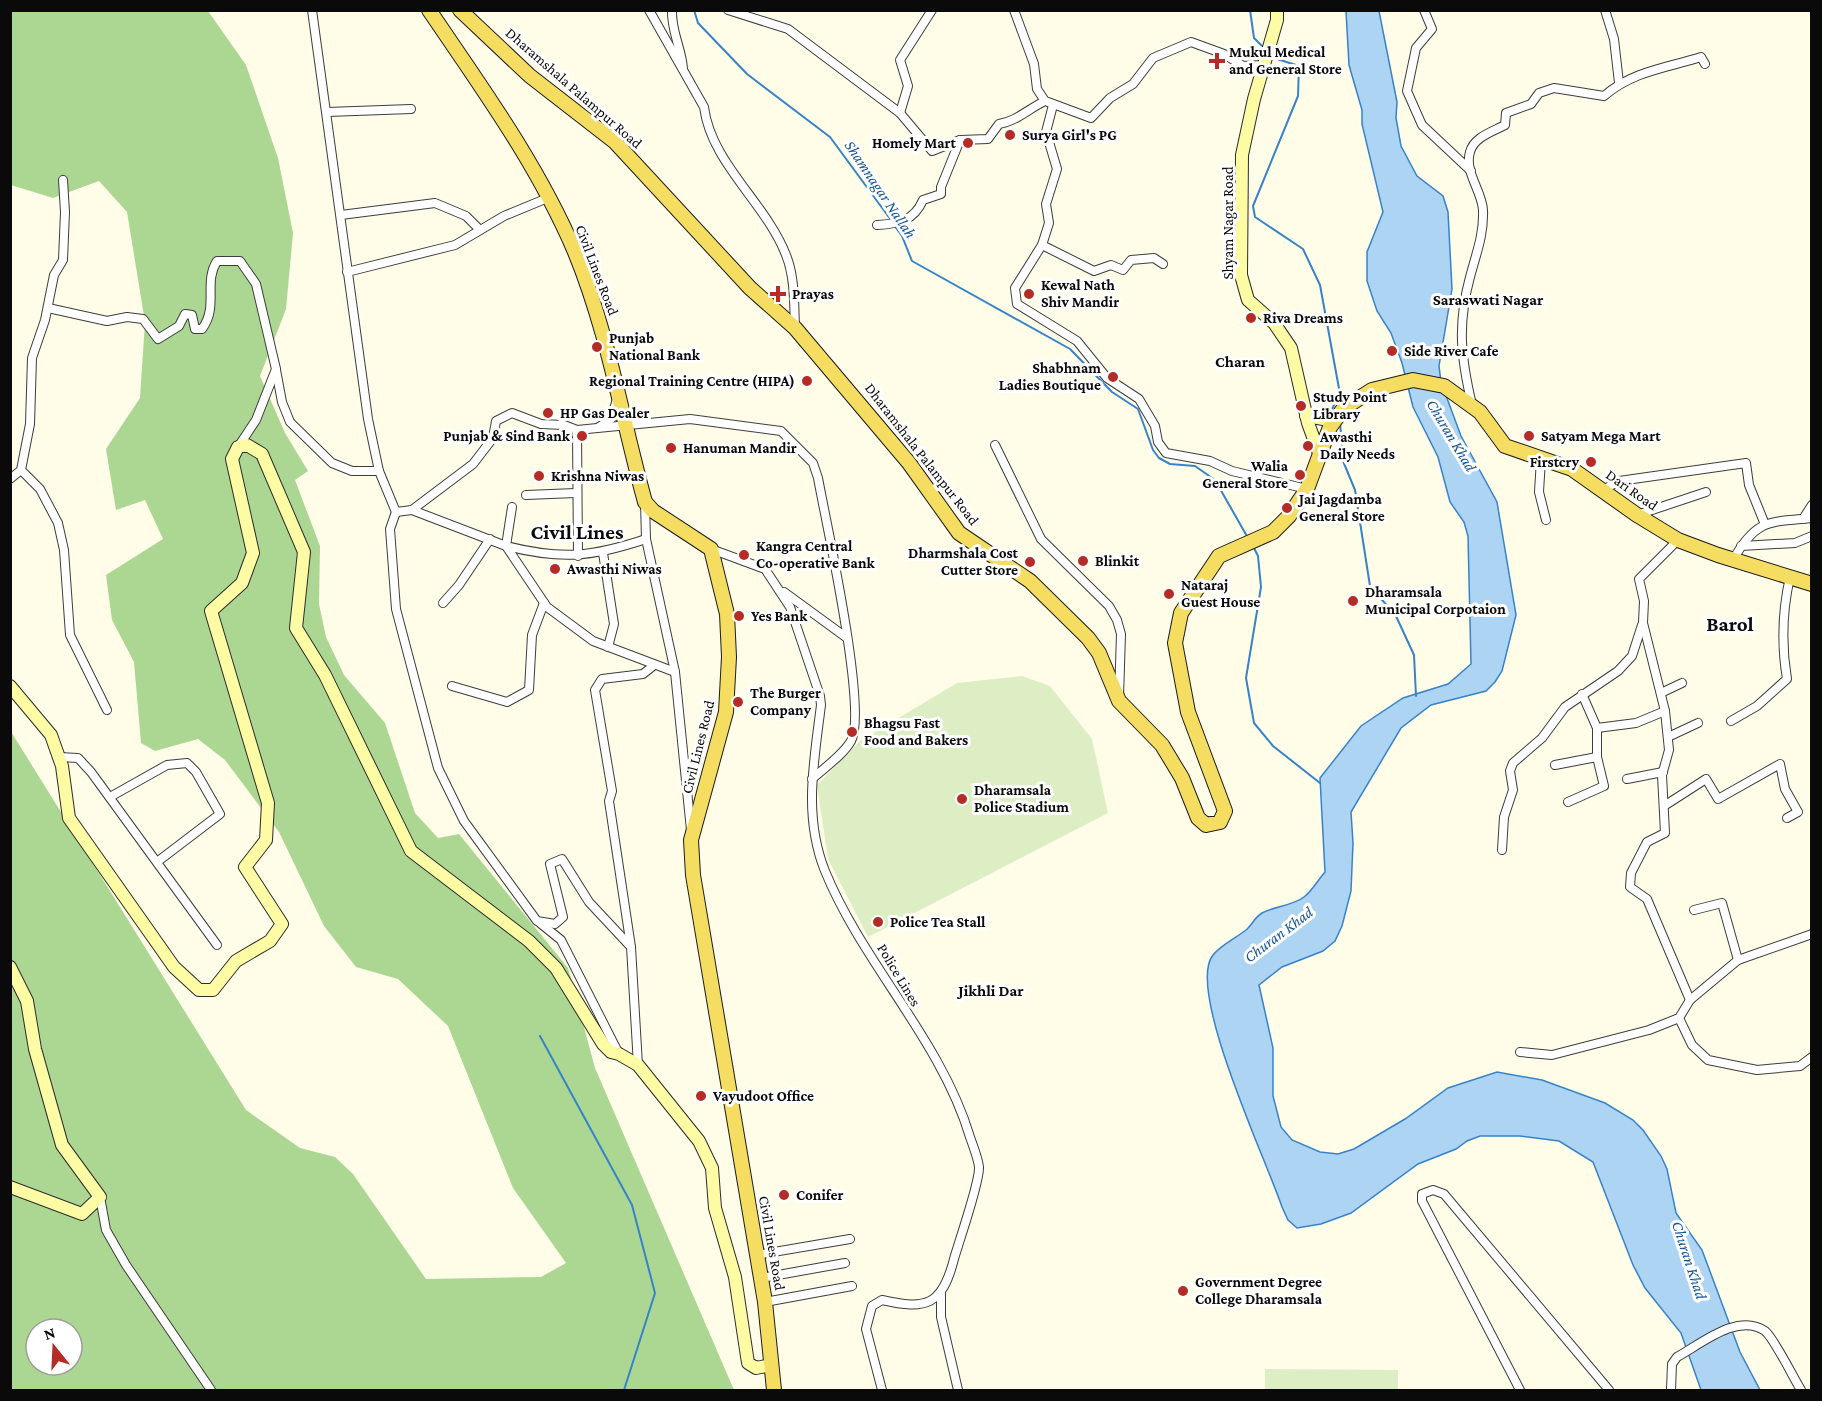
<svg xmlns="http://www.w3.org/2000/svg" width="1822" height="1401" viewBox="0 0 1822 1401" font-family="'Crimson Pro',serif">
	<rect width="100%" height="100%" fill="#fffce8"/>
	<path fill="#acd793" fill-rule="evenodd" d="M11,11H208L246,65L278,158L293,233L286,309L260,376L285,433L308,471L295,480L320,546L319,604L326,637L344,675L385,723L415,813L438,838L459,834L568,968L595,1068L734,1390H11L10,730L246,1110L300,1148L335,1157L353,1174L426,1279L541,1277L566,1263L513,1188L448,1026L398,979L356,967L324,926L279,832L225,760L198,739L155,751L141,743L134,662L112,620L106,575L163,539L145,500L116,510L106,449L140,398L145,322L127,212L99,181L53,198L11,185ZM36,1329H72V1365H36Z"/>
	<g fill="#ddeec5">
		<path d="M1022,676L1050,686L1092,739L1108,813L868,937L828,859L817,785L860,741L957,683Z"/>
		<path d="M1265,1369L1398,1370V1390H1265Z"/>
	</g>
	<path fill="#aed4f4" stroke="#3783c9" stroke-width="1.5" d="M1346,11H1379L1397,102L1396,118L1401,146L1417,176L1443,196L1448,212L1452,289L1439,366L1441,382L1461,436L1497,502L1516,615L1502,671L1495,682L1486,691L1431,705L1401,728L1351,812L1353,843L1351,891L1342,926L1335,941L1323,951L1282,967L1259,985L1273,1048V1096L1281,1127L1292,1140L1320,1152L1338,1154L1354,1149L1405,1119L1448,1088L1497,1072L1542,1080L1605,1103L1633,1120L1643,1130L1661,1156L1667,1169L1676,1213L1702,1250L1740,1352L1760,1390H1701L1681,1333L1645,1288L1633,1265L1593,1162L1559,1141L1520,1136H1480L1467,1141L1456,1149L1418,1164L1351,1213L1321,1224L1297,1228L1288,1220L1282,1207C1268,1164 1185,989 1213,955C1221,945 1236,938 1246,930C1252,925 1255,917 1262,913C1275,906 1292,906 1304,897C1312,891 1318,880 1325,872L1320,778L1361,726L1403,698L1448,684L1471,664L1468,536L1464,522L1450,502L1438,457L1413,407L1402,363L1391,333L1377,311L1367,281V252L1383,212L1362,124V110L1349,65Z"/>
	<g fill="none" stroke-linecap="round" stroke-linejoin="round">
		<g stroke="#3783c9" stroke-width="2">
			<path d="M694,10L698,23L747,74L830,137L891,220"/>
			<path d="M1250,10L1254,38L1264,48"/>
			<path d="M1271,57L1299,66L1298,96L1253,206L1255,217L1303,249L1320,285L1340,394L1332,409L1334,412"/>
			<path d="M894,225L902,236L912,261L1070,349L1112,392L1138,409L1153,450L1159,458L1170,464L1195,466L1215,480L1248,538"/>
			<path d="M1340,422L1343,461L1355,490L1370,586L1396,616L1414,655L1416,696"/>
			<path d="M1253,546L1258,556L1261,587L1246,678L1254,723L1273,746L1320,783"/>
			<path d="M897,987L903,996"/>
			<path d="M540,1036L632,1205L655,1293L624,1390"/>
		</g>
		<defs>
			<g id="street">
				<path d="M312,10L368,419L379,471L396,512L412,510L473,464L493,438L496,421L512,413L541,424L564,425L577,430L690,419L781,431L813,463L818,478C826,522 868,711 851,741C843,755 824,768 812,779"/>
				<path d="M649,10L704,107C711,163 766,203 786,255C795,277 794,304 795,328"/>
				<path d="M672,10C671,32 682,49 683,69"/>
				<path d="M728,10L788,29L900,113L932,151L960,140L988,139L999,124C1017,121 1028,109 1045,101L1037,89L1034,64L1014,10"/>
				<path d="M1424,10L1432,29L1416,48L1407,91L1422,125L1471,171"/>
				<path d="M1605,10L1614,39L1619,83"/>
				<path d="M1048,102L1091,118L1110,98L1133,84L1153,58L1191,42L1224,54L1243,66L1264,65"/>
				<path d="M1053,105L1046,132L1057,169L1046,204L1049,223L1042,245L1015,288L1017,304L1077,341L1107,378L1139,399L1155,426L1158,442L1166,453L1210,461L1232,471L1307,489"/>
				<path d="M327,112L411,109"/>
				<path d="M900,113L908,86L900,60L932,10"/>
				<path d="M341,215L435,203L466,216L480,230"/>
				<path d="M877,225C898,224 914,221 923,200L941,194V187L960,140"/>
				<path d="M1042,245L1094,271L1111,265L1123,270L1131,260L1154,258L1163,264"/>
				<path d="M347,272L455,245L504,216L550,197"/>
				<path d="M48,308L107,321L127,317L143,319L158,339L179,326L185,314L192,315L195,329H202C219,306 203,283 217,261H240L256,284L276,369L256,420L238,447"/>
				<path d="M276,370L282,402L290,422L332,463L352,471H379"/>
				<path d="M1472,405C1461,358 1457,325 1470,277C1476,254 1484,235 1483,210C1482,191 1464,172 1470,152C1474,137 1492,132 1505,125L1506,113L1531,104L1539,93L1554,88L1604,96C1633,71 1666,68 1701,57L1705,64"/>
				<path d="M599,427L611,419L618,396"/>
				<path d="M577,430L578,556"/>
				<path d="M995,445L1041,539L1109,606L1117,620L1121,634L1119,697"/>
				<path d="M1541,459L1539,492L1546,520"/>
				<path d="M21,470L40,489L58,523L64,550L70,635L107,710"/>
				<path d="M10,479L21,470L30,424L32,358L45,320L54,275L63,260L65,212L63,180"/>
				<path d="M1603,490L1619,481L1746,463L1749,485L1764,522"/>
				<path d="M526,495L576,493"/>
				<path d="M645,502L646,539L675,672L691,830"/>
				<path d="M512,507L506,546C562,560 592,557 646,539"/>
				<path d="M412,510L506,546L547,607L593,641L675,672"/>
				<path d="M396,512L390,529L396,609L438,768L464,821L537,921L555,924L563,917L550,864L562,859L589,902L631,947L638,1065"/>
				<path d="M1637,515L1706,492"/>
				<path d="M1803,519L1812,505"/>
				<path d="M1678,540L1639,579L1644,601L1643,623L1665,711L1669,750L1662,775L1665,833L1647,842L1631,873L1630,887L1647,899L1690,1000L1738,960L1812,934"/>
				<path d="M1741,546L1795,543L1812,536"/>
				<path d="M711,549L765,569L790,607L820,696L821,705C814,762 803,816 825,871C863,964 941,1040 970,1137C973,1146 978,1158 979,1167C980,1182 959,1241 954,1259C942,1306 926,1310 882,1300L872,1306L866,1329L882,1390"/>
				<path d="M603,553L614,624L608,647"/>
				<path d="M1733,560C1756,519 1769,522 1812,518"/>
				<path d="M784,592L847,638"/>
				<path d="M443,603L459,585L490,539"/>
				<path d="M452,686L507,702L529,690L532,635L544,603"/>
				<path d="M1661,693L1682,683"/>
				<path d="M1731,721L1757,706L1787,679C1781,643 1782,612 1790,577"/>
				<path d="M1597,728L1636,723L1665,711"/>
				<path d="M1668,737L1698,723"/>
				<path d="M59,757L78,758L91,772L217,945"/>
				<path d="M1555,765L1597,757"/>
				<path d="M1627,779L1663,772"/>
				<path d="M110,797L167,765L187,763L196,772L220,814L157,862"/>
				<path d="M1568,802L1604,786L1597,757V728L1582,694"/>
				<path d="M1664,806L1706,779L1718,799L1780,764L1785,789L1798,812L1787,818"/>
				<path d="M1502,850L1504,817L1513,790L1510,771L1513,763L1542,738L1565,707L1618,671L1632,656L1642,625"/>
				<path d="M1694,910L1722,903L1738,960"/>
				<path d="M540,923L561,940L619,1054"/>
				<path d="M631,947L609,801L612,791L595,690L602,679L643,674L653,666"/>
				<path d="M1679,1018L1692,1045L1708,1060L1757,1070L1800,1066L1812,1057"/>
				<path d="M1520,1052L1552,1055L1649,1030L1679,1018L1690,1000"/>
				<path d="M100,1197L106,1230L126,1265L211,1390"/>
				<path d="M756,1255L850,1239"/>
				<path d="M761,1278L845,1263"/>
				<path d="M941,1293V1317L958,1390"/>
				<path d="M765,1302L852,1286"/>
				<path d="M1520,1390L1422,1201V1194L1433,1190L1444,1194L1609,1390"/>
				<path d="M1671,1390L1672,1364L1677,1357C1701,1344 1738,1312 1765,1331C1774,1338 1794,1379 1801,1390"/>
			</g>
			<g id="secondary">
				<path d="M1277,10V20L1254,99L1242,155L1241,275L1248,300L1274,323L1291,348L1308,423L1319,453"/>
				<path d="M1306,416L1335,421"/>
				<path d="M10,686L51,735L62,766L69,818L174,967L199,990H213L236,961L270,941L282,924L245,867L266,840L268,803L211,611L242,583L253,553L232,459L238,447L247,445L262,454L304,552L296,628L325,675L411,851L529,941L556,968L603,1044L611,1052L619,1054L638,1065L699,1141L712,1168L715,1208L735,1277L748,1363L756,1368L771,1365"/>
				<path d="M10,967L27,1001L35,1049L62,1145L100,1197L82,1214L10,1187"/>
			</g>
			<g id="primary">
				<path d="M429,10C482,88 538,165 575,252C608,332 622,419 645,502L653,511L711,549L727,614L729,657L726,712L691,840L693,875L765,1302L774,1390"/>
				<path d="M460,10L530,76L615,142L750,288L795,328L909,463L959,533L1030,581L1088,638L1099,653L1119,701L1162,745L1182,778L1198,818L1206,825L1220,822L1225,811L1188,712L1175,643L1181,613L1219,556L1273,532L1289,516L1307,489L1330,427L1344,408L1372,390L1413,380L1444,386L1480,412L1505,446L1572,469L1637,515L1678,540L1718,555L1812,584"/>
			</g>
		</defs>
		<use href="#street" stroke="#3d3d3d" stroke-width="10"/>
		<use href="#secondary" stroke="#2c2c2c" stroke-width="14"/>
		<use href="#primary" stroke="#1b1b1b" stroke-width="16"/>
		<use href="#street" stroke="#fff" stroke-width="8"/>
		<use href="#secondary" stroke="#fdfba4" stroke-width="12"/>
		<use href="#primary" stroke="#f5dd61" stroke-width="14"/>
	</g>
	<g fill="#b52c27" stroke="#fff" stroke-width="2">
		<path d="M1214 52h6v6h6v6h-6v6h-6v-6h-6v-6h6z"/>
		<circle cx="1010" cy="135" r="6"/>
		<circle cx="968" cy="143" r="6"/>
		<path d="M775 285h6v6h6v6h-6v6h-6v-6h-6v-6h6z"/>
		<circle cx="1029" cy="294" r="6"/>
		<circle cx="1251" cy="318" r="6"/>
		<circle cx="597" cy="347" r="6"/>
		<circle cx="1392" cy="351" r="6"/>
		<circle cx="1113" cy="377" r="6"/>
		<circle cx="807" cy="381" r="6"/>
		<circle cx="1301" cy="406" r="6"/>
		<circle cx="548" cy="413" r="6"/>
		<circle cx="582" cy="436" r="6"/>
		<circle cx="1529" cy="436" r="6"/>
		<circle cx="1308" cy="446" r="6"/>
		<circle cx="671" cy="448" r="6"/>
		<circle cx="1591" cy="462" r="6"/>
		<circle cx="1300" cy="475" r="6"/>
		<circle cx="539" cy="476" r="6"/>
		<circle cx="1287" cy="508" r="6"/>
		<circle cx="744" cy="555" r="6"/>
		<circle cx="1083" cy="561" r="6"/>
		<circle cx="1030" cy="562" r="6"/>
		<circle cx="555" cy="569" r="6"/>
		<circle cx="1169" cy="594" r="6"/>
		<circle cx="1353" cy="601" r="6"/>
		<circle cx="739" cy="616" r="6"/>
		<circle cx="738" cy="702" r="6"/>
		<circle cx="852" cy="732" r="6"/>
		<circle cx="962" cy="799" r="6"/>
		<circle cx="878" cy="922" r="6"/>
		<circle cx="701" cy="1096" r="6"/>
		<circle cx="784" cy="1195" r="6"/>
		<circle cx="1183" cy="1291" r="6"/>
	</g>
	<g text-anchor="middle" stroke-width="6" stroke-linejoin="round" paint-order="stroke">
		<g font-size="15" font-weight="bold" fill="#0a0a0a" stroke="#fff" text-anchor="start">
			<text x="1229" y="57">Mukul Medical<tspan x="1229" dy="17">and General Store</tspan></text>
			<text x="1022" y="140">Surya Girl's PG</text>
			<text x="956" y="148" text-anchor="end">Homely Mart</text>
			<text x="1041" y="290">Kewal Nath<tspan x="1041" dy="17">Shiv Mandir</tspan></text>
			<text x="792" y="299">Prayas</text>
			<text x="1263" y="323">Riva Dreams</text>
			<text x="609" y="343">Punjab<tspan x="609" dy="17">National Bank</tspan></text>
			<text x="1404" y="356">Side River Cafe</text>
			<text x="1101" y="373" text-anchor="end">Shabhnam<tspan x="1101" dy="17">Ladies Boutique</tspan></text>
			<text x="795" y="386" text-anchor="end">Regional Training Centre (HIPA)</text>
			<text x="1313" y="402">Study Point<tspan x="1313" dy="17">Library</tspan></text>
			<text x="560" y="418">HP Gas Dealer</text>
			<text x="570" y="441" text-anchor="end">Punjab &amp; Sind Bank</text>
			<text x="1541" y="441">Satyam Mega Mart</text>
			<text x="1320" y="442">Awasthi<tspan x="1320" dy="17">Daily Needs</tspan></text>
			<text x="683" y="453">Hanuman Mandir</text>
			<text x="1579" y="467" text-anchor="end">Firstcry</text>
			<text x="1288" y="471" text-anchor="end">Walia<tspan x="1288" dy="17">General Store</tspan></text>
			<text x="551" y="481">Krishna Niwas</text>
			<text x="1299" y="504">Jai Jagdamba<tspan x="1299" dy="17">General Store</tspan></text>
			<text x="756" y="551">Kangra Central<tspan x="756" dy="17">Co-operative Bank</tspan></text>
			<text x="1018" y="558" text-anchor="end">Dharmshala Cost<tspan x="1018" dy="17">Cutter Store</tspan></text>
			<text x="1095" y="566">Blinkit</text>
			<text x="567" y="574">Awasthi Niwas</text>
			<text x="1181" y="590">Nataraj<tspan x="1181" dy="17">Guest House</tspan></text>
			<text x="1365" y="597">Dharamsala<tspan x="1365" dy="17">Municipal Corpotaion</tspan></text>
			<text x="751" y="621">Yes Bank</text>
			<text x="750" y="698">The Burger<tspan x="750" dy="17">Company</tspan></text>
			<text x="864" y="728">Bhagsu Fast<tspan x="864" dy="17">Food and Bakers</tspan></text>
			<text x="974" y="795">Dharamsala<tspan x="974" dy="17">Police Stadium</tspan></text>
			<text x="890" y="927">Police Tea Stall</text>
			<text x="713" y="1101">Vayudoot Office</text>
			<text x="796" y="1200">Conifer</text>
			<text x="1195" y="1287">Government Degree<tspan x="1195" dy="17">College Dharamsala</tspan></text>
		</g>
		<g font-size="15" fill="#0a0a0a" stroke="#fff">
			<text transform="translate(574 88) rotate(41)" y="5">Dharamshala Palampur Road</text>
			<text transform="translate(1228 223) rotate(-90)" y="5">Shyam Nagar Road</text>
			<text transform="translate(597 270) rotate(69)" y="5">Civil Lines Road</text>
			<text transform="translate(922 454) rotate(52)" y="5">Dharamshala Palampur Road</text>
			<text transform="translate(1632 490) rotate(35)" y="5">Dari Road</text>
			<text transform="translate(698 747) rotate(-76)" y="5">Civil Lines Road</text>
			<text transform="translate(899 975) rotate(59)" y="5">Police Lines</text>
			<text transform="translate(772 1243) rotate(80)" y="5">Civil Lines Road</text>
		</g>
		<g font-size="16" font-style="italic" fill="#185597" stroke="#fff">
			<text transform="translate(881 189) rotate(56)" y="6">Shamnagar Nallah</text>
			<text transform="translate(1452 435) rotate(59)" y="6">Churan Khad</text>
			<text transform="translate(1278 934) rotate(-37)" y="6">Churan Khad</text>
			<text transform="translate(1690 1260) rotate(72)" y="6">Churan Khad</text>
		</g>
		<g font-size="16" font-weight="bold" fill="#0a0a0a" stroke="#fff">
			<text x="1488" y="305">Saraswati Nagar</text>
			<text x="1240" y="367">Charan</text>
			<text x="991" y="996">Jikhli Dar</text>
		</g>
		<g font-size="21" font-weight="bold" fill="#0a0a0a" stroke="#fff">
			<text x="577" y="539">Civil Lines</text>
			<text x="1730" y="631">Barol</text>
		</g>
	</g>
	<rect width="1822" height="1401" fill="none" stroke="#0a0a0a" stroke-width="24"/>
	<g transform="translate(54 1347) rotate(342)"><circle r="28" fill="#ffffff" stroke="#9d9d9d" stroke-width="1.5"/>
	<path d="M0-4.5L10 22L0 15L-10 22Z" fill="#b52c27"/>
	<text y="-9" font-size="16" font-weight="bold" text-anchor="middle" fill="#0a0a0a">N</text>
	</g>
</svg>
